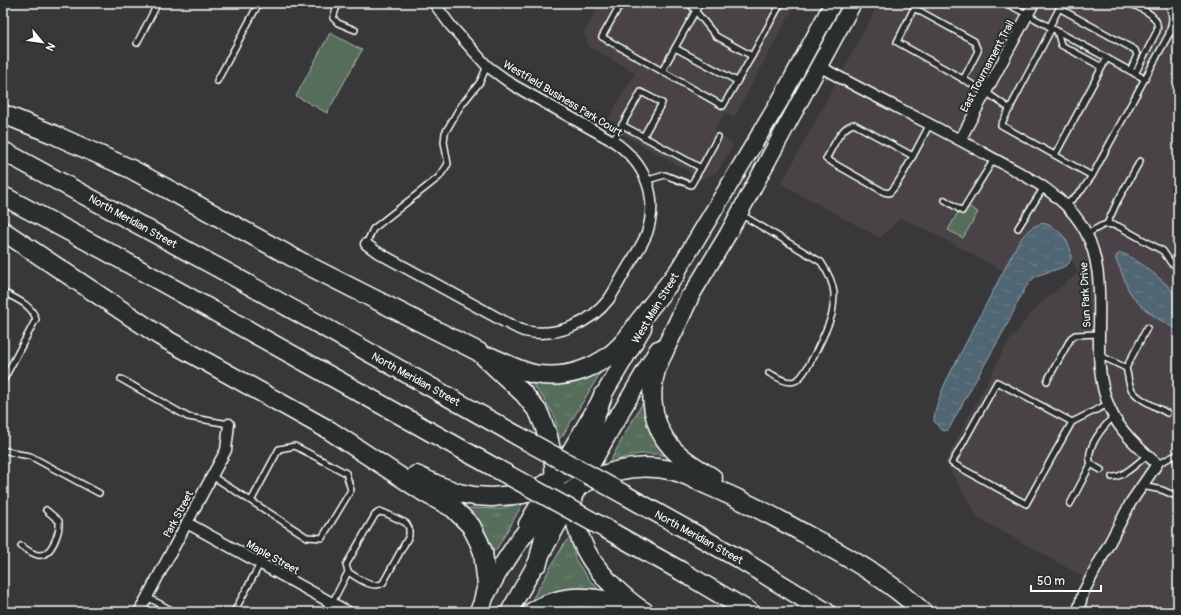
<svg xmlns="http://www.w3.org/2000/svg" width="1181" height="615" viewBox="0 0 1181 615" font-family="Pangolin,sans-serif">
	<defs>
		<pattern id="grass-tufts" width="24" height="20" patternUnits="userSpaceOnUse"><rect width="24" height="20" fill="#556d5a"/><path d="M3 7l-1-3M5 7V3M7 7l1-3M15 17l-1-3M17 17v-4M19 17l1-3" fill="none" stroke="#6e8373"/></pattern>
		<pattern id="water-ripples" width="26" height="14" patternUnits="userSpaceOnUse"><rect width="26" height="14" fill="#516675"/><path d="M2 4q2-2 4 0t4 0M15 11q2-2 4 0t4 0" fill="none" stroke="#6b7d8a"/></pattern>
	</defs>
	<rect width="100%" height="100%" fill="#383739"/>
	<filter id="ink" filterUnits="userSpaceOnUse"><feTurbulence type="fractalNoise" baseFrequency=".025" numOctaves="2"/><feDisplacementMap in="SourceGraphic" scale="8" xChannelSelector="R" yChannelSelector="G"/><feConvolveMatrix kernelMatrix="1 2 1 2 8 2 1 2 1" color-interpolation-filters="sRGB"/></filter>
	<g filter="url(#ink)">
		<g fill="#494346">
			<path d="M601,3H796L734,118L725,113L714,132L734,144L717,172L702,179L613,129L616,123L608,119L635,73L589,47L584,32Z"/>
			<path d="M879,3H1152L1178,17V612H1077L1082,576L978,518L945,462L1007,344L1038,305L1078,273L1071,258L1069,246L1026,231L1018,243L1004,271L930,232L901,218L880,238L781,184Z"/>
		</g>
		<g fill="url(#grass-tufts)" stroke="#aab6ac">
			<path d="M602,370L563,435L558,440L555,417L544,399L529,380Z"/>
			<path d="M644,400L672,457C660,454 642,452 630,456C623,457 616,461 609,464L610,461Z"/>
			<path d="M522,501L521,507L496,550L492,552C488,534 476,523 466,508L501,509Z"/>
			<path d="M571,536L575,559L588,578L600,591L529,605L565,542Z"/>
		</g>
		<g fill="#556d5a" stroke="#aab6ac">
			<path d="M330,33L362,50L327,113L296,96Z"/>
			<path d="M963,203L978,212L963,238L948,230Z"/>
		</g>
		<g fill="url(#water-ripples)" stroke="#97a3ac">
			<path d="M1043,223C1058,227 1072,241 1071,258C1070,271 1042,270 1033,279C1021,290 1014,312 1006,327C987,361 967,394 949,429L946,431L941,430L934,421C934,408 941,394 946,381L1018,243C1026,232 1029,227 1043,223Z"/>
			<path d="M1120,253C1131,254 1157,276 1166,284C1170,288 1174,294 1178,298V330C1159,320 1138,308 1128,289C1124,280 1121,269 1116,260V256Z"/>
		</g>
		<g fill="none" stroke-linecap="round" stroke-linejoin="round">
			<defs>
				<g id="lane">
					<path d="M339,3L336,9L333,18L338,23L355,30"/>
					<path d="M621,3L602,37L723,106L752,56L716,36L689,3"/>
					<path d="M1006,3L1145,79"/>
					<path d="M1129,3C1141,9 1161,15 1157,31L1135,74"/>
					<path d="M1168,5C1174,15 1172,23 1169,33"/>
					<path d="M1059,8L1135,50L1137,55L1130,71"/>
					<path d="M1050,26L1062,3"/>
					<path d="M1052,28L1001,125L1092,176"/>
					<path d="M1057,31L1061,45L1102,67"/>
					<path d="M137,43L158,3"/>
					<path d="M675,48L737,81"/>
					<path d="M752,56L781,3"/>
					<path d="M662,71L700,3"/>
					<path d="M963,80L978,51L974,41L914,8L897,42L986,92L1010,109"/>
					<path d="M217,81L259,3"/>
					<path d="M622,125L641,92L662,103L643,137"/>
					<path d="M613,141L622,125L701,168L691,185L665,175L648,180"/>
					<path d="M1055,155L1107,58"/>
					<path d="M913,156L854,124C840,127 833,148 826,159L884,192L889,193C898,188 923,136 930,124"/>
					<path d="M701,168L718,137"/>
					<path d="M945,200L962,211L994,159"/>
					<path d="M1066,205L1082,190L1092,176L1168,36L1178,23"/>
					<path d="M742,215L821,262C827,271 833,281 834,293C834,299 833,308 832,314C828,327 806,378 795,381C786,384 777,377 769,373"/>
					<path d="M1107,224L1117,202L1140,161"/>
					<path d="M1018,228L1044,187"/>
					<path d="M1087,234L1101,226L1107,224L1118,226L1163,251L1171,263L1178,266"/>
					<path d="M366,244L373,229L439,177L448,164L444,142L445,133L460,107L480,82L487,66"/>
					<path d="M3,292C16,299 31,304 36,319L3,381"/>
					<path d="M1099,355L1126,368C1128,374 1128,380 1130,386C1133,398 1157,407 1167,413"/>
					<path d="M1126,368L1147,328"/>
					<path d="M121,379L188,417L229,424"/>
					<path d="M1047,381L1071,338L1075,335L1099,334"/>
					<path d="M1072,422L997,382L952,463L1026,504L1072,422L1108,404"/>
					<path d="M3,450L18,454L30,456L99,493"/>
					<path d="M1091,464L1101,470"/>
					<path d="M1157,464L1178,454"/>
					<path d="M212,476L307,537L322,538L351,490L346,473L295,446L279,449L251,501"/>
					<path d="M1112,477C1123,478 1139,462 1147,455"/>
					<path d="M1142,486L1162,490L1178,497"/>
					<path d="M1070,504L1091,464C1084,449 1104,426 1114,416"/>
					<path d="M21,546C26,549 32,554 38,555C52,557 60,531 59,521L46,510"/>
					<path d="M147,597L175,612"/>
					<path d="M332,603L348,572L346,565L375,515L379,512L385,513L406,523L409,528V536L383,583C372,590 357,577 348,572"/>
					<path d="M1079,608L1091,612"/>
					<path d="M234,612L260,564"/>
				</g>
				<g id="street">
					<path d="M819,66C874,97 932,124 987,155C1021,174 1059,190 1081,224C1117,280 1084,351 1110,409C1120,432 1139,448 1157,464L1131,502L1083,593L1079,608L1080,612"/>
					<path d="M960,140L1034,3"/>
					<path d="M366,244L377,252L505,322C511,325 518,329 524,331C555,338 590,324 609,299C615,290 620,280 626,270C633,258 642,246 647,233C659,195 645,163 613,141L513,85L498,74L487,66L451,26L434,3"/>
					<path d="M187,523L348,612"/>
					<path d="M139,612L226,450L229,424"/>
					<path d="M327,612L332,603"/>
				</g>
				<path id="secondary" d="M1172,3L1178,6"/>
				<g id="primary">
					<path d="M669,285L781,99L833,3"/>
					<path d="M683,309L728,234L853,3"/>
					<path d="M527,524L643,328"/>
					<path d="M477,612L509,554"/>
					<path d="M509,612L619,415L658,349"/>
				</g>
				<g id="highway">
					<path d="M3,114L55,135L131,169L305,264L479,352L524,394L539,413L548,436L554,464L555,489L538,563"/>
					<path d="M3,151L226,272L518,436"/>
					<path d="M3,196L106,251L499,470"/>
					<path d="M3,231L160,336L329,430L425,493L453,508L471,526L479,542L483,552L487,585L483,601"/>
					<path d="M689,298C682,314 674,331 666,347C663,355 658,362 656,370C648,396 653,427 671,447C682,460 699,469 713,478"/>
					<path d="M491,357C505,363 519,371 534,374C566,380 600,368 622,344C629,337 634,328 640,320C652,305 664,290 676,274"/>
					<path d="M579,460L603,395"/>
					<path d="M416,475L440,486L459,493L474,496L492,497L523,494L544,485L576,467L599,443L619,415"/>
					<path d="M625,495L743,561L826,612"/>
					<path d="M572,499C576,540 588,562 618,591C627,599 634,606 645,612"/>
					<path d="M606,529L681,571L750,612"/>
					<path d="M503,565C509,556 515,546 522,537C556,491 615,456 674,471C686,474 696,480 707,485C735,497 762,510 789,525C836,551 884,575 923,612"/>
					<path d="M532,612C566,590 597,598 634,606"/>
				</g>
			</defs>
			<use href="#lane" stroke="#fff" stroke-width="8"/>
			<use href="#street" stroke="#fff" stroke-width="13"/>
			<use href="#secondary" stroke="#fff" stroke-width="17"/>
			<use href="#primary" stroke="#fff" stroke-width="19"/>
			<use href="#highway" stroke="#fff" stroke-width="21"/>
			<use href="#lane" stroke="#2a2d2e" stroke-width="5"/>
			<use href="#street" stroke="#2a2d2e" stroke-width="10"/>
			<use href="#secondary" stroke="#2a2d2e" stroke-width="14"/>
			<use href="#primary" stroke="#2a2d2e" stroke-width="16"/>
			<use href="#highway" stroke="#2a2d2e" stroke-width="18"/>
			<defs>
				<g id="highway-bridge">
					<path d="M518,436L625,495"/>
					<path d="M499,470L606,529"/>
				</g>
			</defs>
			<use href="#highway-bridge" stroke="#fff" stroke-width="21" stroke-linecap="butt"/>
			<use href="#highway-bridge" stroke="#2a2d2e" stroke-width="18"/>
		</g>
	</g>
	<g text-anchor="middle" stroke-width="4" stroke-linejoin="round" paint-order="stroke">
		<g font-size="11" fill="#fff" stroke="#2a2d2e">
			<text transform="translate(987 66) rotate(-62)" y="4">East Tournament Trail</text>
			<text transform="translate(563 98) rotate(31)" y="4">Westfield Business Park Court</text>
			<text transform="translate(133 221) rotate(29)" y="4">North Meridian Street</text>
			<text transform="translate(1085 295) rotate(-93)" y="4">Sun Park Drive</text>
			<text transform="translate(655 308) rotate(-59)" y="4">West Main Street</text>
			<text transform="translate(416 379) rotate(29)" y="4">North Meridian Street</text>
			<text transform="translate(178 514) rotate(-62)" y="4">Park Street</text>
			<text transform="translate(699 537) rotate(29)" y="4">North Meridian Street</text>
			<text transform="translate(273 557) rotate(29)" y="4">Maple Street</text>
		</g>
	</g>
	<rect width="1181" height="615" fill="none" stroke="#2a2d2e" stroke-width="16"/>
	<rect x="8" y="8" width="1165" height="599" fill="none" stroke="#fff" stroke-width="1.5" filter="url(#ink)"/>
	<g transform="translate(42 42) rotate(119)" stroke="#2a2d2e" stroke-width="3" paint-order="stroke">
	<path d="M0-3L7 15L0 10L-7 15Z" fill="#ffffff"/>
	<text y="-6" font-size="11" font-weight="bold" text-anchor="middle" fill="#ffffff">N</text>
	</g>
	<path d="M1031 585v6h70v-6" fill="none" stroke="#ffffff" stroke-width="2"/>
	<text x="1037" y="585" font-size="12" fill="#ffffff" stroke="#2a2d2e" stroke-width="3" paint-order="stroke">50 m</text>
</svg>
